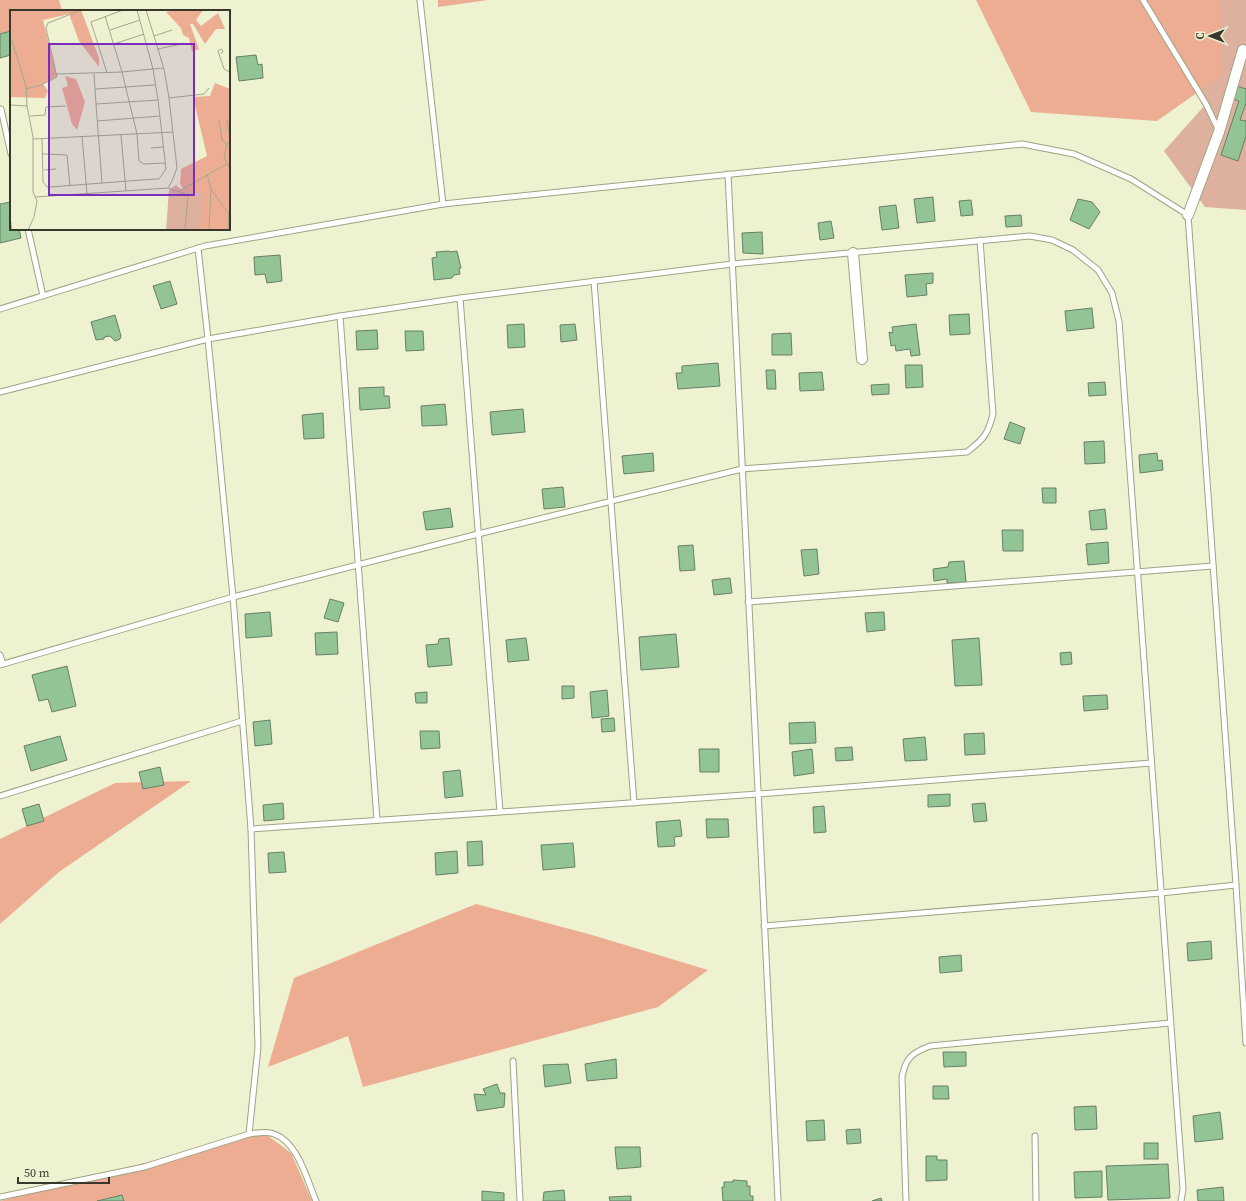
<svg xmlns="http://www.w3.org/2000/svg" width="1246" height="1201" viewBox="0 0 1246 1201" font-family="'Source Serif 4',serif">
	<rect width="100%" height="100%" fill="#eef2d1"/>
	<path fill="#deb19e" d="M1140,0H1246V210L1205,207L1164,151L1206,104Z"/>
	<g fill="#ecad92">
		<path d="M0,0H59L62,11H11V32L0,34Z"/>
		<path d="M438,0H488L438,7Z"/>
		<path d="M976,0H1220L1222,75L1157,121L1031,112Z"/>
		<path d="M191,781L59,872L0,924V839L115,783Z"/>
		<path d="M476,904L592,935L708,970L658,1007L363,1087L348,1036L268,1067L294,978Z"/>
		<path d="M263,1132L291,1153L312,1201H0Z"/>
	</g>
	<g fill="#92c496" stroke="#677f69">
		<path d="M11,31V55L0,58V34Z"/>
		<path d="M256,55L258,65L262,64L263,78L239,81L236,57Z"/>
		<path d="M1237,86L1246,89V103L1240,120L1246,121V136L1238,161L1221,155L1239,101L1233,99Z"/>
		<path d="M933,197L935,221L917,223L914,199Z"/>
		<path d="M1078,199L1092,202L1100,212L1089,229L1070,220Z"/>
		<path d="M971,200L973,215L961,216L959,201Z"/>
		<path d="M11,202V229H19L21,238L0,243V204Z"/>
		<path d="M896,205L899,228L882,230L879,207Z"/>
		<path d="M1021,215L1022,226L1006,227L1005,216Z"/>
		<path d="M831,221L834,238L820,240L818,223Z"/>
		<path d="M762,232L763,254L743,253L742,233Z"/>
		<path d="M449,251L450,252L457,251L461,268H459L460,274L454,275L452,278L434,280L432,258L437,257L436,252Z"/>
		<path d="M280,255L282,281L267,283L265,274L255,275L254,257Z"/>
		<path d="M933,273V283L926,284L927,295L907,297L905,275Z"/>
		<path d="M170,281L177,304L161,309L153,286Z"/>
		<path d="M1092,308L1094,328L1067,331L1065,311Z"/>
		<path d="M969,314L970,334L950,335L949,315Z"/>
		<path d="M115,315L121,336L120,339L115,341L110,336L104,337V339L96,340L91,322Z"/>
		<path d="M524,324L525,347L508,348L507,325Z"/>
		<path d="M575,324L577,340L561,342L560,325Z"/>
		<path d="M916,324L920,355L911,356L910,349L896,351L895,345L891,346L889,332L893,333L892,327Z"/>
		<path d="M377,330L378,349L357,350L356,331Z"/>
		<path d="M405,331H423L424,350L406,351Z"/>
		<path d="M791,333L792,355H772V334Z"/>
		<path d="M718,363L720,386L678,389L676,373H682V366Z"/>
		<path d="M905,365H922L923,387L906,388Z"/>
		<path d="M766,370H775L776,389H767Z"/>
		<path d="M822,372L824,390L800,391L799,373Z"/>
		<path d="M1105,382L1106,395L1089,396L1088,383Z"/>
		<path d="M889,384V394L872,395L871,385Z"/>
		<path d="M384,387V396H389L390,408L360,410L359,388Z"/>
		<path d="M445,404L447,425L422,426L421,406Z"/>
		<path d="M523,409L525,432L492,435L490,412Z"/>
		<path d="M323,413L324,438L304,439L302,415Z"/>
		<path d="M1010,422L1025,428L1020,444L1004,439Z"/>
		<path d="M1104,441L1105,463L1085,464L1084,442Z"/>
		<path d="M653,453L654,471L624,474L622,456Z"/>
		<path d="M1157,453L1158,461L1162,460L1163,470L1140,473L1139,455Z"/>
		<path d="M563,487L565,507L544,509L542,489Z"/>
		<path d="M1042,488H1056V503H1043Z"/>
		<path d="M450,508L453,527L426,530L423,512Z"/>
		<path d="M1105,509L1107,529L1091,530L1089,511Z"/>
		<path d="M1002,530H1023V551H1003Z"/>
		<path d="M1108,542L1109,563L1088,565L1086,544Z"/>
		<path d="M693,545L695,570L680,571L678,546Z"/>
		<path d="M817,549L819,574L804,576L801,550Z"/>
		<path d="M964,561L966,582L947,583V579L934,581L933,569L948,567L949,562Z"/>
		<path d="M730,578L732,593L714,595L712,580Z"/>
		<path d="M330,599L344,603L338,622L324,618Z"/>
		<path d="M270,612L272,636L246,638L245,614Z"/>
		<path d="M884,612L885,630L867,632L865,613Z"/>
		<path d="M337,632L338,654L316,655L315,633Z"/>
		<path d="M676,634L679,667L641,670L639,637Z"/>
		<path d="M449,638L452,665L428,667L426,645L438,644L439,639Z"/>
		<path d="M526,638L529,660L508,662L506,640Z"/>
		<path d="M979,638L982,685L955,686L952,640Z"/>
		<path d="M1071,652L1072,664L1061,665L1060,653Z"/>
		<path d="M67,666L76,706L52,712L48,699L39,701L32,675Z"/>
		<path d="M562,686H574V698L562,699Z"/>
		<path d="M607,690L609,716L592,718L590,692Z"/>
		<path d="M427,692V703H416L415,693Z"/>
		<path d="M1107,695L1108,709L1084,711L1083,696Z"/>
		<path d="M614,718L615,731L602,732L601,719Z"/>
		<path d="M270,720L272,744L255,746L253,722Z"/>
		<path d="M815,722L816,743L790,744L789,723Z"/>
		<path d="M420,731H439L440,748L421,749Z"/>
		<path d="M984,733L985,754L965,755L964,734Z"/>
		<path d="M60,736L67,760L31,771L24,746Z"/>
		<path d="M925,737L927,760L905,761L903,739Z"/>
		<path d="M852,747L853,760L836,761L835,748Z"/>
		<path d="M699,749H719V772H700Z"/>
		<path d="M812,749L814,773L794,776L792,752Z"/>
		<path d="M160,767L164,785L143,789L139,772Z"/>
		<path d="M460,770L463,796L445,798L443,772Z"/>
		<path d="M950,794V806L928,807V795Z"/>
		<path d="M283,803L284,819L264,821L263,805Z"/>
		<path d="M985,803L987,821L974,822L972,804Z"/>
		<path d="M39,804L44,821L27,826L22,809Z"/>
		<path d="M824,806L826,832L814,833L813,807Z"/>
		<path d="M706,819H728L729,837L707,838Z"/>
		<path d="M680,820L682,836L674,837L675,846L658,847L656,822Z"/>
		<path d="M482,841L483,865L468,866L467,842Z"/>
		<path d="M573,843L575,867L543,870L541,845Z"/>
		<path d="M457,851L458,873L436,875L435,853Z"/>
		<path d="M284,852L286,872L269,873L268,853Z"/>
		<path d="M1211,941L1212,959L1188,961L1187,943Z"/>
		<path d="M961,955L962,971L940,973L939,957Z"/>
		<path d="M943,1052H966V1066L944,1067Z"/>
		<path d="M616,1059L617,1078L587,1081L585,1064Z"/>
		<path d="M568,1064L571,1083L545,1087L543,1065Z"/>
		<path d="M497,1084L500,1093H505L504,1107L477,1111L474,1094L486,1095L483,1089Z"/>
		<path d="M933,1086H948L949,1099H933Z"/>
		<path d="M1096,1106L1097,1129L1075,1130L1074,1107Z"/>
		<path d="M1220,1112L1223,1139L1195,1142L1193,1116Z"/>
		<path d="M824,1120L825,1140L807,1141L806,1121Z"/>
		<path d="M860,1129L861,1143L847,1144L846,1130Z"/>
		<rect x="1144" y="1143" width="14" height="16"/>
		<path d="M615,1147H640L641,1167L617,1169Z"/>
		<path d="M926,1156H937V1160H947V1180L926,1181Z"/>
		<path d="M1168,1164L1170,1198L1108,1200L1106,1166Z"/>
		<path d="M1102,1171V1197L1075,1198L1074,1172Z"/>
		<path d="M733,1180L747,1181V1186H750V1196H753V1201H723L722,1187H724V1182H733Z"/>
		<path d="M1223,1187L1224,1201H1198L1197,1190Z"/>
		<path d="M564,1190L565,1201H543L544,1192Z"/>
		<path d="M482,1191L504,1193V1201H482Z"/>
		<path d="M122,1195L124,1201H97Z"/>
		<path d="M631,1196V1201H610L609,1197Z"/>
		<path d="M881,1198L882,1201H872Z"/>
	</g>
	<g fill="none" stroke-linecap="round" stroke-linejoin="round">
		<defs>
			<g id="lane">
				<path d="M420,0L443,204"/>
				<path d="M1143,0L1206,104L1219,131"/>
				<path d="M1,109L11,154"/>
				<path d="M728,174L778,1201"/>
				<path d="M28,229L43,296"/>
				<path d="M594,281L634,803"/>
				<path d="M0,309L205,246L443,204L1022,144L1074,154L1131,179L1188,215L1236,885L1246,1043"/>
				<path d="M340,316L377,820"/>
				<path d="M0,392L208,339L198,248"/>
				<path d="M748,602L1213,566"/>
				<path d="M0,655L3,664"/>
				<path d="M0,665L233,597L208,339L340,316L460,298"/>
				<path d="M1151,763L758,794L500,812L460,298L732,264L1030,236L1052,240L1073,250L1098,270L1112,293L1119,321L1183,1189L1181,1201"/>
				<path d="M0,796L242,721"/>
				<path d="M251,829L500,812"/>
				<path d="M764,926L1161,893L1236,885"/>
				<path d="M513,1061L520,1201"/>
				<path d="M249,1134L258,1047L251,829L233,597L478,534L742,469L967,452C984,439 988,434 993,414L980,240"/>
				<path d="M1035,1136L1036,1201"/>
				<path d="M0,1197L144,1167L249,1134C257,1133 267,1131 274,1134C298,1142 307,1180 316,1201"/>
				<path d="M906,1201L902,1077C906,1057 912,1053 930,1046L1170,1023"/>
			</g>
			<g id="street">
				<path d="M1188,215L1219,132L1243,50"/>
				<path d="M853,253L862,359"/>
			</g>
		</defs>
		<use href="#lane" stroke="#9fa384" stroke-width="7"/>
		<use href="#street" stroke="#9fa384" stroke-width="12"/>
		<use href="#lane" stroke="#fff" stroke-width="5"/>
		<use href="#street" stroke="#fff" stroke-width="10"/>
	</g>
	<g transform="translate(10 10)">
		<rect width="220" height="220" fill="#eef2d1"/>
		<path d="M197,164L220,220H156L159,180L166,175L172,180Z" fill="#deb19e"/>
		<path d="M3,0H71L89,48V57L69,31L59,4L33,10L47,66L33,74L38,81L35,88L0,87V3ZM164,0H193L186,10L191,16L208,3L215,19H206L195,34L183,14H180L189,39L182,42L179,28L173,25L171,18L156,2ZM55,66L66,69L75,92L67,120L62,114L52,78L58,76ZM205,73L220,79V220H190L194,182H175L170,174L171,159L197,146L183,87L200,86Z" fill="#ecad92"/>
		<path fill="none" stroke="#a5a88f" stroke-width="1" d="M127,0L143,59L154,58M95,6L112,62L143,59L148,90M100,20L130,10M144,26L162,20M2,31L16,76L17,96M104,34L134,24M148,39L171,34M211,44L213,41L211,39L208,41L214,59L220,62M97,63L81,12L113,0M47,64L112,62L127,124L129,151L134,154L155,153M84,64L86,94M16,79L31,75L47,67L36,18L38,13L71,0M85,79L145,75M159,88L194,84L199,78M0,95L17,96L23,127V182L27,191L24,207L18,220M20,106L35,105L36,97L56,96M209,110L212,130L217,134M217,110L220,130M87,111L150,106M111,125L116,181M72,126L77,184M32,128L33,172L37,177H40L145,169H149L156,159L148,90L86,94L92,173M23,129L163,122M220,131L217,134L214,147L220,159M141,138L153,137M33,144L57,145L60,176M34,160L46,159M197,164L201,179L219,204L218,220M158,178L178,185L175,220M169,181L217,154M26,187L158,178L162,171L167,158L159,88L154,59L136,0M0,207L2,220M199,220L201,180"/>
		<path fill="#7b2cbf" fill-opacity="0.15" stroke="#7b2cbf" stroke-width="2" d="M39,34H184V185H39Z"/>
		<rect width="220" height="220" fill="none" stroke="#37382b" stroke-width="2"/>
	</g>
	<g transform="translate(1210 36) rotate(270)" stroke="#eef2d1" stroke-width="3" paint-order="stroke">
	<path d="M0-3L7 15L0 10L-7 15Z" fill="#37382b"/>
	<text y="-6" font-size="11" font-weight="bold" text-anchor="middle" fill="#37382b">С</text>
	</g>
	<path d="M18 1177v6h91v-6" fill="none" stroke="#37382b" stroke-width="2"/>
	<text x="24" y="1177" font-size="12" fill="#37382b" stroke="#eef2d1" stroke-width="3" paint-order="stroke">50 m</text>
</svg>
